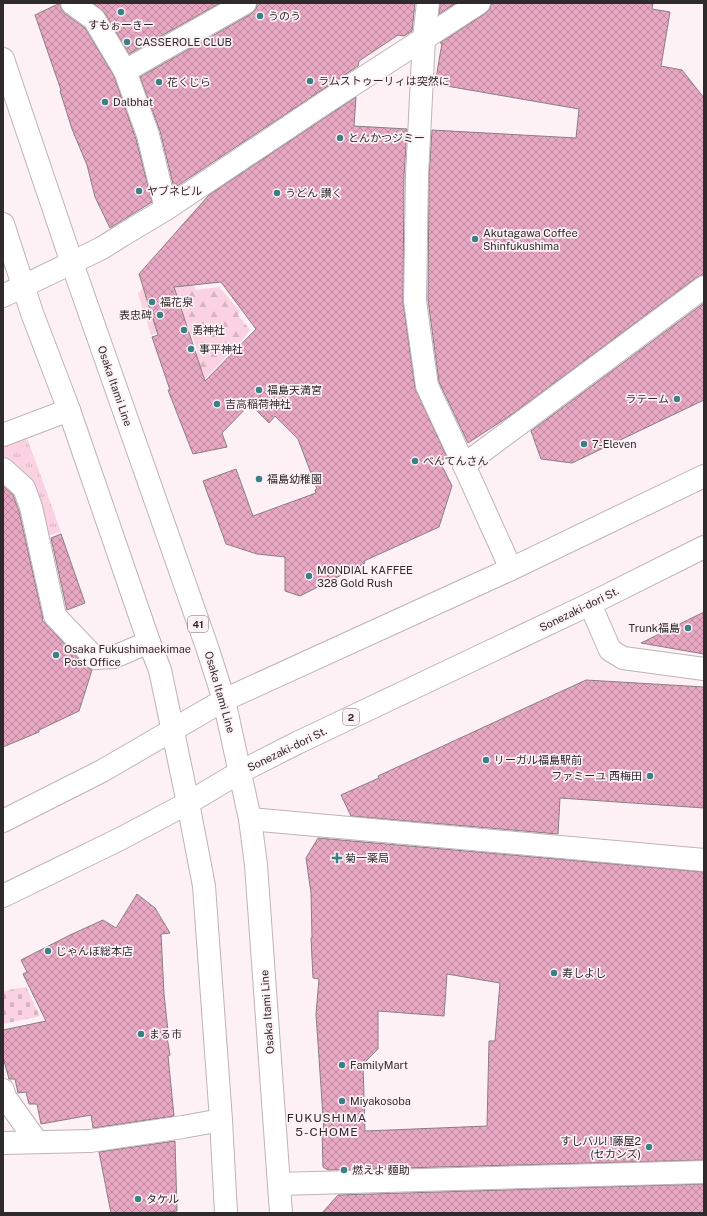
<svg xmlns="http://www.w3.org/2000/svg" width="707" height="1216" viewBox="0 0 707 1216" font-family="'Public Sans','Noto Sans JP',sans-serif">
	<defs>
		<pattern id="grass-tufts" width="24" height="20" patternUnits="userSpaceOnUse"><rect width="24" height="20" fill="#fad2e2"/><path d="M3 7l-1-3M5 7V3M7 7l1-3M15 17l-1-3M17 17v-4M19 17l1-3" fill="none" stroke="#d7b4c2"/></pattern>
		<pattern id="forest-firs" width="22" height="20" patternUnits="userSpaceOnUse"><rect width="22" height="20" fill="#fad2e2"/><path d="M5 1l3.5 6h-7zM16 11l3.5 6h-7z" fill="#d7b4c2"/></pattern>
		<pattern id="cemetery-stones" width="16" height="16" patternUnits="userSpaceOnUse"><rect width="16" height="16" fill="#fad2e2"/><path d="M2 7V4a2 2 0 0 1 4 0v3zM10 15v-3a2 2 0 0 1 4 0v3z" fill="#d7b4c2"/></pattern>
		<pattern id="building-cross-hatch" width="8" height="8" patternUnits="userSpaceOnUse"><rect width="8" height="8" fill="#e8a7c2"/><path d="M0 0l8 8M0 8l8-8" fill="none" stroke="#bc889e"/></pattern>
	</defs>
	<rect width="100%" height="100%" fill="#fdf1f6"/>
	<path fill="url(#grass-tufts)" d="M27,438L61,532L47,536L10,463L3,458V446Z"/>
	<path fill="url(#forest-firs)" d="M187,246L195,290L219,287L240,311L238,315L250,330L244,338L202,382L191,355L198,352L187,323L151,335L138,294L146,283Z"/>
	<path fill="url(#cemetery-stones)" d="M26,987L40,1016L3,1024V991Z"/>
	<g fill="url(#building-cross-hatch)" stroke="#8a7f83" fill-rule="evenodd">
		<path d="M60,3L61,8L64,13L85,28L114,76L136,139L152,202L110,228L95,197L87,165L72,129L60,91L61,90L35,15Z"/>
		<path d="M93,3H220L129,54L105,13Z"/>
		<path d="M257,3H415L412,31L404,36L398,35L359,61L358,66L174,188L160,131L140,77L251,14L256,9Z"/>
		<path d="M440,3H456L439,14Z"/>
		<path d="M491,3H653L652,9L670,12L661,66L682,70L704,98V275L697,277L511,415L468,443L439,382L428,300L429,176L432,130L576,138L579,109L435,84L442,43H440L486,13L490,9Z"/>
		<path d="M356,97L354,126L407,129L404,176L403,303L415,388L447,457L440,462L452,486L439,527L364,561L365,563L300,596L285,591V557L257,554L226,544L203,481L236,469L253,516L316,493L315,490L317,489L298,439L275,416L269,423L250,404L222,433L227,447L193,454L168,390H170L152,337L158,335L139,274L209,195ZM221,282L256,329L205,381L174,287Z"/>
		<path d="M704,303V400L572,463L541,459L531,431Z"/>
		<path d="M3,486L13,495L19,511L43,619L42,620L86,667L92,670L79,711L39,730V732L3,747Z"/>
		<path d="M61,534L85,603L67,610L51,538Z"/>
		<path d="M704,612V654L641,643Z"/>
		<path d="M586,680L704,687V808L560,798L558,834L351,816L341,795L379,778L378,776Z"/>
		<path d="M318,838L704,872V1160L328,1170L323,1167L322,1131H324L316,1014L319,979L313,978L311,938H312L311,893L306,858ZM447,974L500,983L495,1041H489L487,1126L365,1131L363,1064L378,1049V1011L444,1016Z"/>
		<path d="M137,894L155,908L170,933L161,934L164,994L168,1031H166L170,1055L168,1056L174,1116L93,1128L91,1115L41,1124L37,1104H29L26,1092L18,1093L15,1079H9L3,1057V1030L46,1021L23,974L27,972L21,960L70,935L103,920L116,928Z"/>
		<path d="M175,1141L177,1211L160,1213H111L99,1152Z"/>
		<path d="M704,1184V1213H322L338,1195Z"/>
	</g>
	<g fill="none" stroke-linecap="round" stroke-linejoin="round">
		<defs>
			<g id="street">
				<path d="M72,3L94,19L125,71L148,135L166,209"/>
				<path d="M428,3L424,38L417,176L415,301L427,386L464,465L511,569"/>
				<path d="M125,71L245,3"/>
				<path d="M3,296L102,248L121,236L166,209L326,102L479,3"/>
				<path d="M3,435L69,410"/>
				<path d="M464,465L704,287"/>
				<path d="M3,469L24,488L31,507L55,616L95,658L114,657L149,642"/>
				<path d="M590,604L610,650L623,658L704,669"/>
				<path d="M250,819L704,860"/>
				<path d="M3,1090L5,1097L37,1142"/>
				<path d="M3,1143L90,1141L183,1127L221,1120"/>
				<path d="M279,1184L704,1172"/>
			</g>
			<g id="primary">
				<path d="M3,59L72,263L207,647L224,700L250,819L256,865L281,1213"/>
				<path d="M3,224L32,313L69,410L149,642L160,670L188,803L204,886L221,1120L226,1213"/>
			</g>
			<g id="highway">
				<path d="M3,821L102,771L224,700L511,569L704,476"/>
				<path d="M3,896L122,838L188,803L240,772L297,743L590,604L704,547"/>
			</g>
		</defs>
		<use href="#street" stroke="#beb3b7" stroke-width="24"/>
		<use href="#primary" stroke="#beb3b7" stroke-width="24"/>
		<use href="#highway" stroke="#beb3b7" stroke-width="24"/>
		<use href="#street" stroke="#fff" stroke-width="22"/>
		<use href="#primary" stroke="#fff" stroke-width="22"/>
		<use href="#highway" stroke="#fff" stroke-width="22"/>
	</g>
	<g fill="#398187" stroke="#fdf1f6" stroke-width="1.5">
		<circle cx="121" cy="12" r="4"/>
		<circle cx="260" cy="16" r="4"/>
		<circle cx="127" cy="42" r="4"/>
		<circle cx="310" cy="81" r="4"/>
		<circle cx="159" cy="82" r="4"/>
		<circle cx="105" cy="102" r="4"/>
		<circle cx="340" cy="138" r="4"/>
		<circle cx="139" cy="191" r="4"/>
		<circle cx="277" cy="193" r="4"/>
		<circle cx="475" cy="239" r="4"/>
		<circle cx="152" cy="302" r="4"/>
		<circle cx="160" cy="315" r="4"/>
		<circle cx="184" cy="330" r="4"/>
		<circle cx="191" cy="349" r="4"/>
		<circle cx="259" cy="390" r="4"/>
		<circle cx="677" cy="399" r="4"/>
		<circle cx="217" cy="404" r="4"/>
		<circle cx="584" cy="444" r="4"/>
		<circle cx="415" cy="461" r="4"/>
		<circle cx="259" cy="479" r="4"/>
		<circle cx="309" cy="576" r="4"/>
		<circle cx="688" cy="628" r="4"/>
		<circle cx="56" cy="655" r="4"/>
		<circle cx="486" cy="760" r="4"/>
		<circle cx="650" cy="776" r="4"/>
		<path d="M335 852h4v4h4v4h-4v4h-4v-4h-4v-4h4z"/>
		<circle cx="48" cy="951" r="4"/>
		<circle cx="554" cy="973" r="4"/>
		<circle cx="141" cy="1034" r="4"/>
		<circle cx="342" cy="1065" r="4"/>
		<circle cx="342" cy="1101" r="4"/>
		<circle cx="649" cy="1147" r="4"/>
		<circle cx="344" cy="1170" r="4"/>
		<circle cx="138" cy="1199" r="4"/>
	</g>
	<g text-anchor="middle" stroke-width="3.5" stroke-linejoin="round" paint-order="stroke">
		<g fill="#fdf1f6" stroke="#6d6669" stroke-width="1">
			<rect x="188" y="616" width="20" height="16" rx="3"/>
			<rect x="343" y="709" width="16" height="16" rx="3"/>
		</g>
		<g font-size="10" font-weight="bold" fill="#2f2b2d">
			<text x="198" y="628">41</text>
			<text x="351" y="721">2</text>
		</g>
		<g font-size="11" fill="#2f2b2d" stroke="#fdf1f6" text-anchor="start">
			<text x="268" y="20">うのう</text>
			<text x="121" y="29" text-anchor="middle">すもぉーきー</text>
			<text x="135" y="46">CASSEROLE CLUB</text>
			<text x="318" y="85">ラムストゥーリィは突然に</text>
			<text x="167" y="86">花くじら</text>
			<text x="113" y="106">Dalbhat</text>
			<text x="348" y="142">とんかつジミー</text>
			<text x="147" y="195">ヤブネビル</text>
			<text x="285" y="197">うどん 讃く</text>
			<text x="483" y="237">Akutagawa Coffee<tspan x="483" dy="13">Shinfukushima</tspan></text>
			<text x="160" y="306">福花泉</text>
			<text x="152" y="319" text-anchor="end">表忠碑</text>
			<text x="192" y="334">勇神社</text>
			<text x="199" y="353">事平神社</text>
			<text x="267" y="394">福島天満宮</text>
			<text x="669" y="403" text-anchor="end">ラテーム</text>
			<text x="225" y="408">吉高稲荷神社</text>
			<text x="592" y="448">7-Eleven</text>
			<text x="423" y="465">べんてんさん</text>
			<text x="267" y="483">福島幼稚園</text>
			<text x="317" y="574">MONDIAL KAFFEE<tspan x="317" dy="13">328 Gold Rush</tspan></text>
			<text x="680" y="632" text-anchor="end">Trunk福島</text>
			<text x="64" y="653">Osaka Fukushimaekimae<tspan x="64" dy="13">Post Office</tspan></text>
			<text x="494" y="764">リーガル福島駅前</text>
			<text x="642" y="780" text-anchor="end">ファミーユ 西梅田</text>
			<text x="345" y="862">菊一薬局</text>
			<text x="56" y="955">じゃんぼ総本店</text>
			<text x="562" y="977">寿しよし</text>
			<text x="149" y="1038">まる市</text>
			<text x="350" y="1069">FamilyMart</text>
			<text x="350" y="1105">Miyakosoba</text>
			<text x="641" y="1145" text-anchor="end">すしバル! !藤屋2<tspan x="641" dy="13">(セカンズ)</tspan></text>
			<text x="352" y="1174">燃えよ 麵助</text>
			<text x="146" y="1203">タケル</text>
		</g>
		<g font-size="11" fill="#2f2b2d" stroke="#fdf1f6">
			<text transform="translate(115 386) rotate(71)" y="4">Osaka Itami Line</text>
			<text transform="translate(579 609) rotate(-26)" y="4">Sonezaki-dori St.</text>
			<text transform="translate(220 692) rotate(74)" y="4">Osaka Itami Line</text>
			<text transform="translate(287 749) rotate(-26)" y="4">Sonezaki-dori St.</text>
			<text transform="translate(267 1012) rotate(-94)" y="4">Osaka Itami Line</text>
		</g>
		<g font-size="12" letter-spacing="1" fill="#2f2b2d" stroke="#fdf1f6">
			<text x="327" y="1122">FUKUSHIMA<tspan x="327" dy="14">5-CHOME</tspan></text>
		</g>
	</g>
	<rect width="707" height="1216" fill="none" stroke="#2f2b2d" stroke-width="8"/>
</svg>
